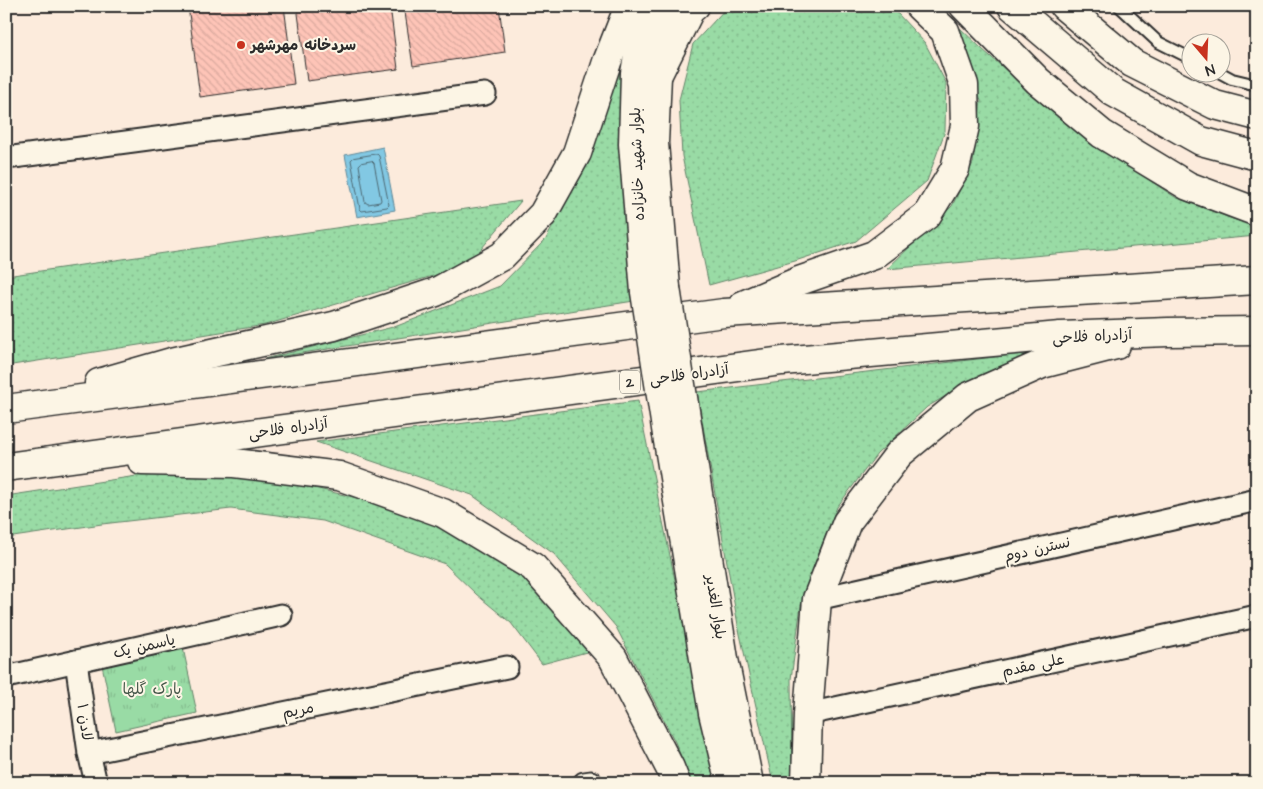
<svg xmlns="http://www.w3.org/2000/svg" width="1263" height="789" viewBox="0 0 1263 789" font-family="'Architects Daughter','Playpen Sans Arabic',sans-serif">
	<defs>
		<pattern id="grass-dots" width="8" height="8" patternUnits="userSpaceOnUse" patternTransform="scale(1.25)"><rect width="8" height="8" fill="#99dba5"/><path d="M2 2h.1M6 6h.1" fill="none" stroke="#84bc8e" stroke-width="1.8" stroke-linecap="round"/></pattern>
		<pattern id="park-tufts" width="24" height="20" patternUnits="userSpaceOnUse" patternTransform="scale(1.25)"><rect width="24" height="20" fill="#99dba5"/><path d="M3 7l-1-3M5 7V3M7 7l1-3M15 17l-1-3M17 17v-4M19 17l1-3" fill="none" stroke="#84bc8e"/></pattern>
		<pattern id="building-back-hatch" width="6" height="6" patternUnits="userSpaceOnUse" patternTransform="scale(1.25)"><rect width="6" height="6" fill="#fec4b7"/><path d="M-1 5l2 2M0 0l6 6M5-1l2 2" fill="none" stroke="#daa99e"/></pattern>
	</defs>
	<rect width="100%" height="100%" fill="#fcebdc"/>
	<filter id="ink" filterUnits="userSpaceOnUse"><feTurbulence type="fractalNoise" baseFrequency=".02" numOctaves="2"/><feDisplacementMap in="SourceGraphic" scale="10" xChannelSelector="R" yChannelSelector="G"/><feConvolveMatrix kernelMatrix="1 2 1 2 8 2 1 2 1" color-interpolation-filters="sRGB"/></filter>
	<g filter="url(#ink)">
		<g fill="url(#grass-dots)" stroke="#628368">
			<path d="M728,6H884L898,14L925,43L946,83L945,131L927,181L856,241L795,261L709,285L682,156L679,100L693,44Z"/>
			<path d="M959,27L982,49L1052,111L1128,166L1175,197L1230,218L1257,227V236L887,269L952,206L973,163L981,101Z"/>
			<path d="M623,50L634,301L264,359L397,326L500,286L546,239L590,157Z"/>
			<path d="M521,201L467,266L265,325L6,366V276Z"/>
			<path d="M1037,352L985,373L927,407L877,454L837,507L818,555L801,605L791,679L792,783H773L738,625L697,392Z"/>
			<path d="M638,401L717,783H692L675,742L616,627L554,554L472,495L316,442Z"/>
			<path d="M226,473L301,485L379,503L447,527L509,563L555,604L594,650L542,664L511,623L476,594L445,564L323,521L231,509L102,524L6,538V496L143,475Z"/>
		</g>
		<path fill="url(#park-tufts)" stroke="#628368" d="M183,648L197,713L116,731L102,665Z"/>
		<path fill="#82c8e3" stroke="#5f8999" d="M383,147L395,210L357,217L345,155Z"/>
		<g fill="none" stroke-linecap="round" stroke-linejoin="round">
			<g stroke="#4e6a75" stroke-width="1">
				<path d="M377,154L379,156L389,205L387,207L362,211L360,209L351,160L353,158Z"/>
				<path d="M372,161L374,163L381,200L380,202L368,204L365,202L359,165L361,163Z"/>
			</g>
		</g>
		<g fill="url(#building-back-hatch)" stroke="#2b2b2b">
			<path d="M188,6H284L294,84L200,97Z"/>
			<path d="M297,6H390L398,69L307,81Z"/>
			<path d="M404,6H499L505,52L413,66Z"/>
		</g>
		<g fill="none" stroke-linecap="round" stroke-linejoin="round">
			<defs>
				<g id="lane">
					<path d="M1119,6L1158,42L1190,58"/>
					<path d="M1219,72L1232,79L1257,85"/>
				</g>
				<g id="street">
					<path d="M6,158L485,94"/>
					<path d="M817,599L1257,500"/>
					<path d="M76,661L89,753L96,783"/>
					<path d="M6,677L281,615"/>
					<path d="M808,714L1257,616"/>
					<path d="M89,753L507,667"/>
					<path d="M584,783L591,782"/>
				</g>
				<g id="secondary">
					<path d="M1012,6L1113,92L1201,141L1257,156"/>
					<path d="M1064,6L1132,63L1215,105L1257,116"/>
					<path d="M666,288L654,143L657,76L669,6"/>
					<path d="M645,292L633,144L635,73L647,6"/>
					<path d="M688,430L724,659L749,783"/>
					<path d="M667,435L713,713L730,783"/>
				</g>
				<g id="highway">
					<path d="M964,6L1038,81L1102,134L1188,186L1257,212"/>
					<path d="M657,76L690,10L695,6"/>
					<path d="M743,305L799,281L874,255L927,215L955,169L965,126L964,85L945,31L919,6"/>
					<path d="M99,383L172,362L334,326L436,292L502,256L543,214L577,153L607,62L629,6"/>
					<path d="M6,409L724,313L1257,280"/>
					<path d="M142,461L234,463L339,476L443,513L533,567L613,658L670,768L676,783"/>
					<path d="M6,467L782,361L1060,336L1168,332L1257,331"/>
					<path d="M806,783L808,714L817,599L847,522L899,454L968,397L1042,364L1116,345"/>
				</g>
			</defs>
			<use href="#lane" stroke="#2b2b2b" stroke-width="14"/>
			<use href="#street" stroke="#2b2b2b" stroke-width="25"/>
			<use href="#secondary" stroke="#2b2b2b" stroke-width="31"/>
			<use href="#highway" stroke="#2b2b2b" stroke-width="31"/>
			<use href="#lane" stroke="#fcf5e5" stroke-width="10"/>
			<use href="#street" stroke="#fcf5e5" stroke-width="21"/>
			<use href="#secondary" stroke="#fcf5e5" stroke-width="28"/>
			<use href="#highway" stroke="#fcf5e5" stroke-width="28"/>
			<defs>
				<g id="secondary-bridge">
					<path d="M666,288L688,430"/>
					<path d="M645,292L667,435"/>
				</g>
			</defs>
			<use href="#secondary-bridge" stroke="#2b2b2b" stroke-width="31" stroke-linecap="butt"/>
			<use href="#secondary-bridge" stroke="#fcf5e5" stroke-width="28"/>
		</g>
	</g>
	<circle fill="#c8321e" stroke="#fcf5e5" stroke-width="2" cx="241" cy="45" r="5"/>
	<g text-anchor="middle" stroke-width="4" stroke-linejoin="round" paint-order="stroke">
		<rect fill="#fcf5e5" stroke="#6a6863" stroke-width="1" x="620" y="370.5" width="20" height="23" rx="4"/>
		<g font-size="14" font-weight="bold" fill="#2b2b2b">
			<text x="630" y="387">2</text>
		</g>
		<g font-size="15" font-weight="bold" fill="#2b2b2b" stroke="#fcf5e5" text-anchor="start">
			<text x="251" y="50">سردخانه مهرشهر</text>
		</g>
		<g font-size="15" fill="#2b2b2b" stroke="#fcf5e5">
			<text transform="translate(637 164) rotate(-92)" y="5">بلوار شهید خانزاده</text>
			<text transform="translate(1092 336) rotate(-3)" y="5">آزادراه فلاحی</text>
			<text transform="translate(689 374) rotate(-8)" y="5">آزادراه فلاحی</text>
			<text transform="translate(288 428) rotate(-8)" y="5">آزادراه فلاحی</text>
			<text transform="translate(1037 549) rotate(-13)" y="5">نسترن دوم</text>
			<text transform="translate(716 607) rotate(81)" y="5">بلوار الغدیر</text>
			<text transform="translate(144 646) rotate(-13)" y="5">یاسمن یک</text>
			<text transform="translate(1033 665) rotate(-12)" y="5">علی مقدم</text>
			<text transform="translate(298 710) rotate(-12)" y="5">مریم</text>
			<text transform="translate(85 722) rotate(82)" y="5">لادن ۱</text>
		</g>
		<g font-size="15" fill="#46574a" stroke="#fcf5e5">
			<text x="152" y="694">پارک گلها</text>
		</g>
	</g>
	<rect width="1263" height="789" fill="none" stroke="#fcf5e5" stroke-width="25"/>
	<rect x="12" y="12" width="1238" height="764" fill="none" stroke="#2b2b2b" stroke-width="2" filter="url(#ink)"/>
	<g transform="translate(1206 58) rotate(161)"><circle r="24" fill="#fcf5e5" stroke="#a8a49b"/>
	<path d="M0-4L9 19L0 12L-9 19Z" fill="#c8321e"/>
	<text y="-8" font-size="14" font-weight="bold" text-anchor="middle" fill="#2b2b2b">N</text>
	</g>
</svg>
